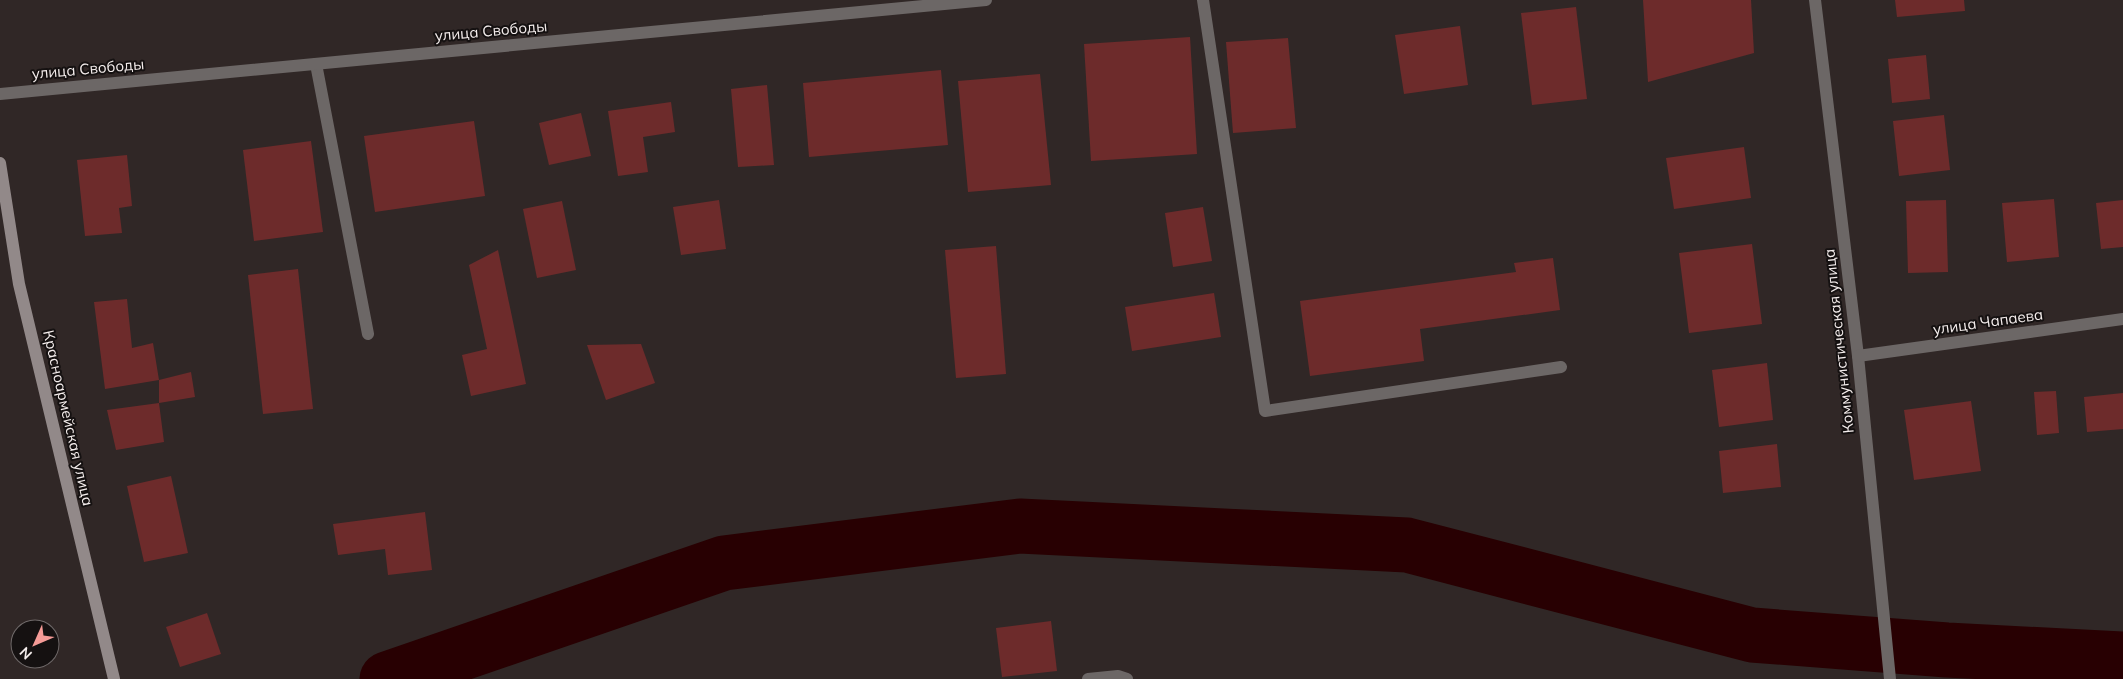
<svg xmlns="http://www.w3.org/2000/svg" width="2123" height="679" viewBox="0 0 2123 679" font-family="Mulish,sans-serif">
	<rect width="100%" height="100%" fill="#302726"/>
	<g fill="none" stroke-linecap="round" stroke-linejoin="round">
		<path stroke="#280002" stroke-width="55" d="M387,679L724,563L1020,526L1407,545L1752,635L1947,650L2123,659"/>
	</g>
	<g fill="#6d2b2b">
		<path d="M1643,0H1751L1754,53L1648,82Z"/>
		<path d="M1895,0H1964L1965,11L1897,17Z"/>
		<path d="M1576,7L1587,99L1532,105L1521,13Z"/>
		<path d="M1460,26L1468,85L1404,94L1395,35Z"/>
		<path d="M1190,37L1197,154L1091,161L1084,44Z"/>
		<path d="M1288,38L1296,128L1233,133L1226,42Z"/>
		<path d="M1926,55L1930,99L1892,103L1888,59Z"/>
		<path d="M941,70L948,145L809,157L803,83Z"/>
		<path d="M1040,74L1051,185L968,192L958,81Z"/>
		<path d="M767,85L774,165L738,167L731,89Z"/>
		<path d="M671,102L675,132L643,137L648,172L618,176L608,111Z"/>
		<path d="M581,113L591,156L549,165L539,123Z"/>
		<path d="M1944,115L1950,170L1899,176L1893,121Z"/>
		<path d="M474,121L485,196L375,212L364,136Z"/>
		<path d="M311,141L323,232L254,241L243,150Z"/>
		<path d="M1744,147L1751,198L1674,209L1666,158Z"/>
		<path d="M127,155L132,206L119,208L122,233L85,236L77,160Z"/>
		<path d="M2054,199L2059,257L2007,262L2002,203Z"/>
		<path d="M719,200L726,249L681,255L673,207Z"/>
		<path d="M1946,200L1948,272L1908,273L1906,201Z"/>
		<path d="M2123,200V247L2101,249L2096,203Z"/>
		<path d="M562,201L576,270L537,278L523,209Z"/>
		<path d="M1203,207L1212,261L1173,267L1165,213Z"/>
		<path d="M1752,244L1762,324L1689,333L1679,253Z"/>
		<path d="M996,246L1006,374L956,378L945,250Z"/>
		<path d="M498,250L526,384L471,396L462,355L487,349L469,265Z"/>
		<path d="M1553,258L1560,310L1420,329L1424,361L1310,376L1300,301L1516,272L1514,263Z"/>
		<path d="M298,269L313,409L263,414L248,275Z"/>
		<path d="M1214,293L1221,337L1132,351L1125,307Z"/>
		<path d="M127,299L132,348L153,343L159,380L105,389L94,302Z"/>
		<path d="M641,344L655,383L606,400L587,345Z"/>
		<path d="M1767,363L1773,420L1719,427L1712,370Z"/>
		<path d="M191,372L195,397L159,403L164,442L116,450L107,410L159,403V380Z"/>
		<path d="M2056,391L2059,433L2037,435L2034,392Z"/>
		<path d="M2123,393V429L2087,432L2084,397Z"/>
		<path d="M1971,401L1981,471L1914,480L1904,410Z"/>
		<path d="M1777,444L1781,487L1723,493L1719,451Z"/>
		<path d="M171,476L188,553L144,562L127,486Z"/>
		<path d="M425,512L432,570L388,575L385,549L338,555L333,524Z"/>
		<path d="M207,613L221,654L180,667L166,627Z"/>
		<path d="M1051,621L1057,671L1002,677L996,628Z"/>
	</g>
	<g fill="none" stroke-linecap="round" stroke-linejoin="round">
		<g stroke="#6c6766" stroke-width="12">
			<path d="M1203,0L1265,411L1561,367"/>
			<path d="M316,64L368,334"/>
		</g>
		<g stroke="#6c6766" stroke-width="12">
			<path d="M1815,0L1858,356L1890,679"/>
			<path d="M0,94L986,0"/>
			<path d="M1858,356L2123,319"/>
			<path d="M1088,679L1118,676L1127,679"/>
		</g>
		<path stroke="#928989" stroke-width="12" d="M0,163L19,284L114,679"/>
	</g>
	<g text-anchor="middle" stroke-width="4" stroke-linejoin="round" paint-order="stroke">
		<g font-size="15" fill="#f5eeed" stroke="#151111">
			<text transform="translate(491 31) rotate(-5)" y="5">улица Свободы</text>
			<text transform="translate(88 69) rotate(-5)" y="5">улица Свободы</text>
			<text transform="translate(1988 322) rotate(-8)" y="5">улица Чапаева</text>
			<text transform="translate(1839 341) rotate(-96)" y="5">Коммунистическая улица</text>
			<text transform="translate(68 418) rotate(77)" y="5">Красноармейская улица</text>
		</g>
	</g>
	<g transform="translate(35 644) rotate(225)"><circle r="24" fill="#151111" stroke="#6f6969"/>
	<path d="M0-4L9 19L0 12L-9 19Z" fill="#f59b97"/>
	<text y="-8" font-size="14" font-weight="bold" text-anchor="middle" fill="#f5eeed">N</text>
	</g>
</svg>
